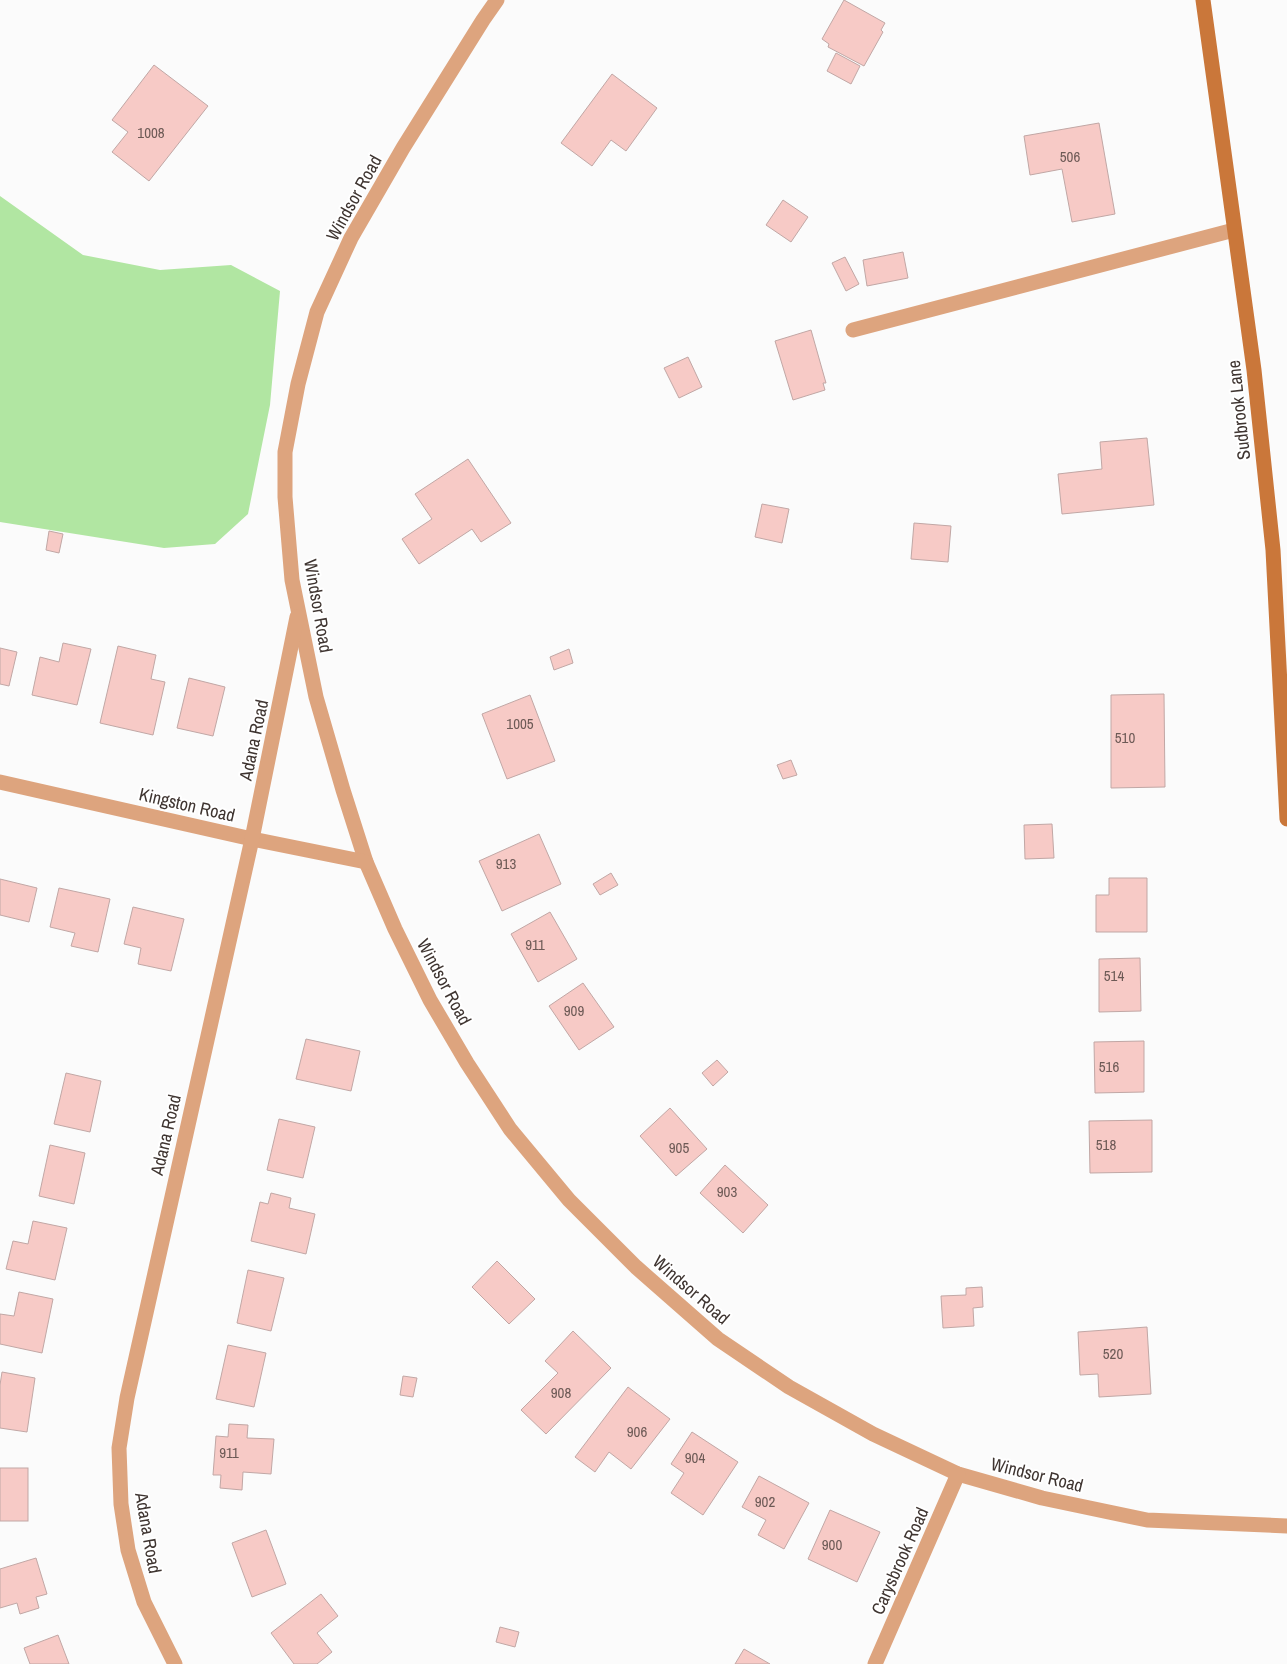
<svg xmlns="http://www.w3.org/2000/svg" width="1287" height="1664" viewBox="0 0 1287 1664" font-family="'Archivo Narrow',sans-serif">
	<rect width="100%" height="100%" fill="#fbfbfb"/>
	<path fill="#b1e6a2" d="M0,196L83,255L160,270L231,265L280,291L270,405L248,514L215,544L164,548L0,522Z"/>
	<g fill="#f7cac6" stroke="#c1a7a5">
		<path d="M844,0L885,23L881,30L883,32L864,66L828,47L829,44L822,39Z"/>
		<path d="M836,53L860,66L851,84L827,71Z"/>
		<path d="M154,65L208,106L149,181L112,152L128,132L112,120Z"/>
		<path d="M612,74L657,108L626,151L611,140L592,166L561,143Z"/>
		<path d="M1099,123L1115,214L1072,222L1062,169L1030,175L1024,136Z"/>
		<path d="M783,200L808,217L791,242L766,225Z"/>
		<path d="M903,252L908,278L867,286L863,260Z"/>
		<path d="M845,257L859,284L846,291L832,263Z"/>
		<path d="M811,330L826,383H823L825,390L793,400L775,341Z"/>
		<path d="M688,357L702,387L679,398L664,368Z"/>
		<path d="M1147,438L1154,505L1062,514L1058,474L1102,469L1100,442Z"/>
		<path d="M468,459L511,523L481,542L472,529L419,564L402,539L432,519L415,494Z"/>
		<path d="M762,504L789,509L782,543L755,537Z"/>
		<path d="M914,523L951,526L948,562L911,559Z"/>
		<path d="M49,531L63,534L59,553L46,550Z"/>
		<path d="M63,643L91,649L77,705L32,695L40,657L59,662Z"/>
		<path d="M118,646L156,655L151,679L165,682L153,735L100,723Z"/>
		<path d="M0,648L17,652L9,686L0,684Z"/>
		<path d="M569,649L573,663L554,670L550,657Z"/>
		<path d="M189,678L225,687L213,736L177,728Z"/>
		<path d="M1164,694L1165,787L1111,788V695Z"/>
		<path d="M530,695L555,761L507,779L482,714Z"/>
		<path d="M791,760L797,775L783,779L777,765Z"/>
		<path d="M1052,824L1054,858L1025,859L1024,825Z"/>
		<path d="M539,834L561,884L502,911L479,861Z"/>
		<path d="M611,873L618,885L600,895L593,884Z"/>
		<path d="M1109,878H1147V932H1096V895H1109Z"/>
		<path d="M0,879L37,888L29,922L0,915Z"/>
		<path d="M59,888L110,899L98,952L71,946L75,933L50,927Z"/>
		<path d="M133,907L184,919L171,971L138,964L141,948L124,944Z"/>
		<path d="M550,912L577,959L538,982L511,934Z"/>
		<path d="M1140,958L1141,1011L1099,1012V959Z"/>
		<path d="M583,983L614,1027L579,1050L549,1006Z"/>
		<path d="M306,1039L360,1051L351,1091L296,1079Z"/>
		<path d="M1144,1041V1092L1095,1093L1094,1042Z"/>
		<path d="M717,1060L728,1072L713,1086L702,1073Z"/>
		<path d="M66,1073L101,1081L90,1132L54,1124Z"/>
		<path d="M670,1108L707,1149L676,1176L640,1136Z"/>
		<path d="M279,1119L315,1127L303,1178L267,1170Z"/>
		<path d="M1152,1120V1172L1090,1173L1089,1121Z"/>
		<path d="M50,1145L85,1153L74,1204L39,1196Z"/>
		<path d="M725,1165L768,1205L743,1233L700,1193Z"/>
		<path d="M271,1193L291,1198L289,1208L315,1214L306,1254L251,1241L260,1202L268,1204Z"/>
		<path d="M33,1221L67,1228L55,1280L6,1269L13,1241L28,1244Z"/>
		<path d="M497,1261L535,1299L509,1324L472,1287Z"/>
		<path d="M248,1270L284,1278L271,1331L237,1323Z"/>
		<path d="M982,1287L983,1307L973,1308L974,1326L943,1328L941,1296L966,1295V1288Z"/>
		<path d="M19,1292L53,1299L42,1353L0,1344V1314L14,1316Z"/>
		<path d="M1147,1327L1151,1394L1099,1397L1098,1374L1080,1375L1078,1332Z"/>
		<path d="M573,1331L611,1368L546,1434L521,1410L558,1373L545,1361Z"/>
		<path d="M228,1345L266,1353L254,1407L216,1399Z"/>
		<path d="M2,1372L35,1378L27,1432L0,1428V1385Z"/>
		<path d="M403,1376L417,1378L413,1397L400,1395Z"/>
		<path d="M628,1387L670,1419L631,1469L609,1452L595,1472L575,1457Z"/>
		<path d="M229,1424L248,1425L247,1438L274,1439L271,1474L243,1472L242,1490L220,1488L221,1475H213L216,1436L228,1437Z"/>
		<path d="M692,1432L738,1462L703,1515L671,1493L684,1473L671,1464Z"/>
		<rect x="0" y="1468" width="28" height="53"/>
		<path d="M759,1476L809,1503L784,1549L758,1535L766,1520L742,1507Z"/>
		<path d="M830,1510L880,1532L857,1582L808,1559Z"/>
		<path d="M266,1530L286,1584L252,1597L232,1543Z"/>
		<path d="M36,1558L47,1594L36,1597L39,1608L20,1614L17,1603L0,1608V1569Z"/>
		<path d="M321,1594L338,1616L317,1633L332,1652L317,1664H294L271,1633Z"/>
		<path d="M500,1627L519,1632L515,1647L496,1642Z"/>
		<path d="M58,1635L69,1664H30L24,1648Z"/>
		<path d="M744,1649L770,1664H735Z"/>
	</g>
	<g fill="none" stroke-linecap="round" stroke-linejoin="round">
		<path stroke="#dda47e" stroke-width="15" d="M853,330L1234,230"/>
		<g stroke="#dda47e" stroke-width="15">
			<path d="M497,0L483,20L403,148L351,238L317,312L298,384L285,452V497L292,580L316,697L343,790L366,862L395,929L430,1000L467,1063L510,1129L569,1200L636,1267L718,1339L789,1387L873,1434L958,1474L1042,1498L1147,1520L1287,1526"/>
			<path d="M0,782L252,839L366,862"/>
			<path d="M175,1664L144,1602L128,1550L121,1504L119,1448L127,1398L252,839L297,617"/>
			<path d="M875,1664L958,1474"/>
		</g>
		<path stroke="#ca773a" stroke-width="15" d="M1203,0L1254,370L1273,550L1287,819"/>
	</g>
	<g text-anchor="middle" stroke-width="4" stroke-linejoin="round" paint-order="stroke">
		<g font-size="15" fill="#6d5a56">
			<text x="151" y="138">1008</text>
			<text x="1070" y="162">506</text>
			<text x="520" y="729">1005</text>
			<text x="1125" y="743">510</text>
			<text x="506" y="869">913</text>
			<text x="535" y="950">911</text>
			<text x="1114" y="981">514</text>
			<text x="574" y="1016">909</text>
			<text x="1109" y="1072">516</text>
			<text x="1106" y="1150">518</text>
			<text x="679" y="1153">905</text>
			<text x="727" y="1197">903</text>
			<text x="1113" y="1359">520</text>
			<text x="561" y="1398">908</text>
			<text x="637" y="1437">906</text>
			<text x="229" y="1458">911</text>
			<text x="695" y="1463">904</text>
			<text x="765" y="1507">902</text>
			<text x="832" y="1550">900</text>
		</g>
		<g font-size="18" fill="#3f3531" stroke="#fff">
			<text transform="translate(354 198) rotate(-61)" y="6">Windsor Road</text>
			<text transform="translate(1239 410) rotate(-96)" y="6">Sudbrook Lane</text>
			<text transform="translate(318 606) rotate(80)" y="6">Windsor Road</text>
			<text transform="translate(254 740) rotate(-78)" y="6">Adana Road</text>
			<text transform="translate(187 805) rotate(13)" y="6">Kingston Road</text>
			<text transform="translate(444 982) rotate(62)" y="6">Windsor Road</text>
			<text transform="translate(166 1135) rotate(-77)" y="6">Adana Road</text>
			<text transform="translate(691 1290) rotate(41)" y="6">Windsor Road</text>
			<text transform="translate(1037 1475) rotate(14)" y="6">Windsor Road</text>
			<text transform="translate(148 1533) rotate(80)" y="6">Adana Road</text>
			<text transform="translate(900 1561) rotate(-66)" y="6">Carysbrook Road</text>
		</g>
	</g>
</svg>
